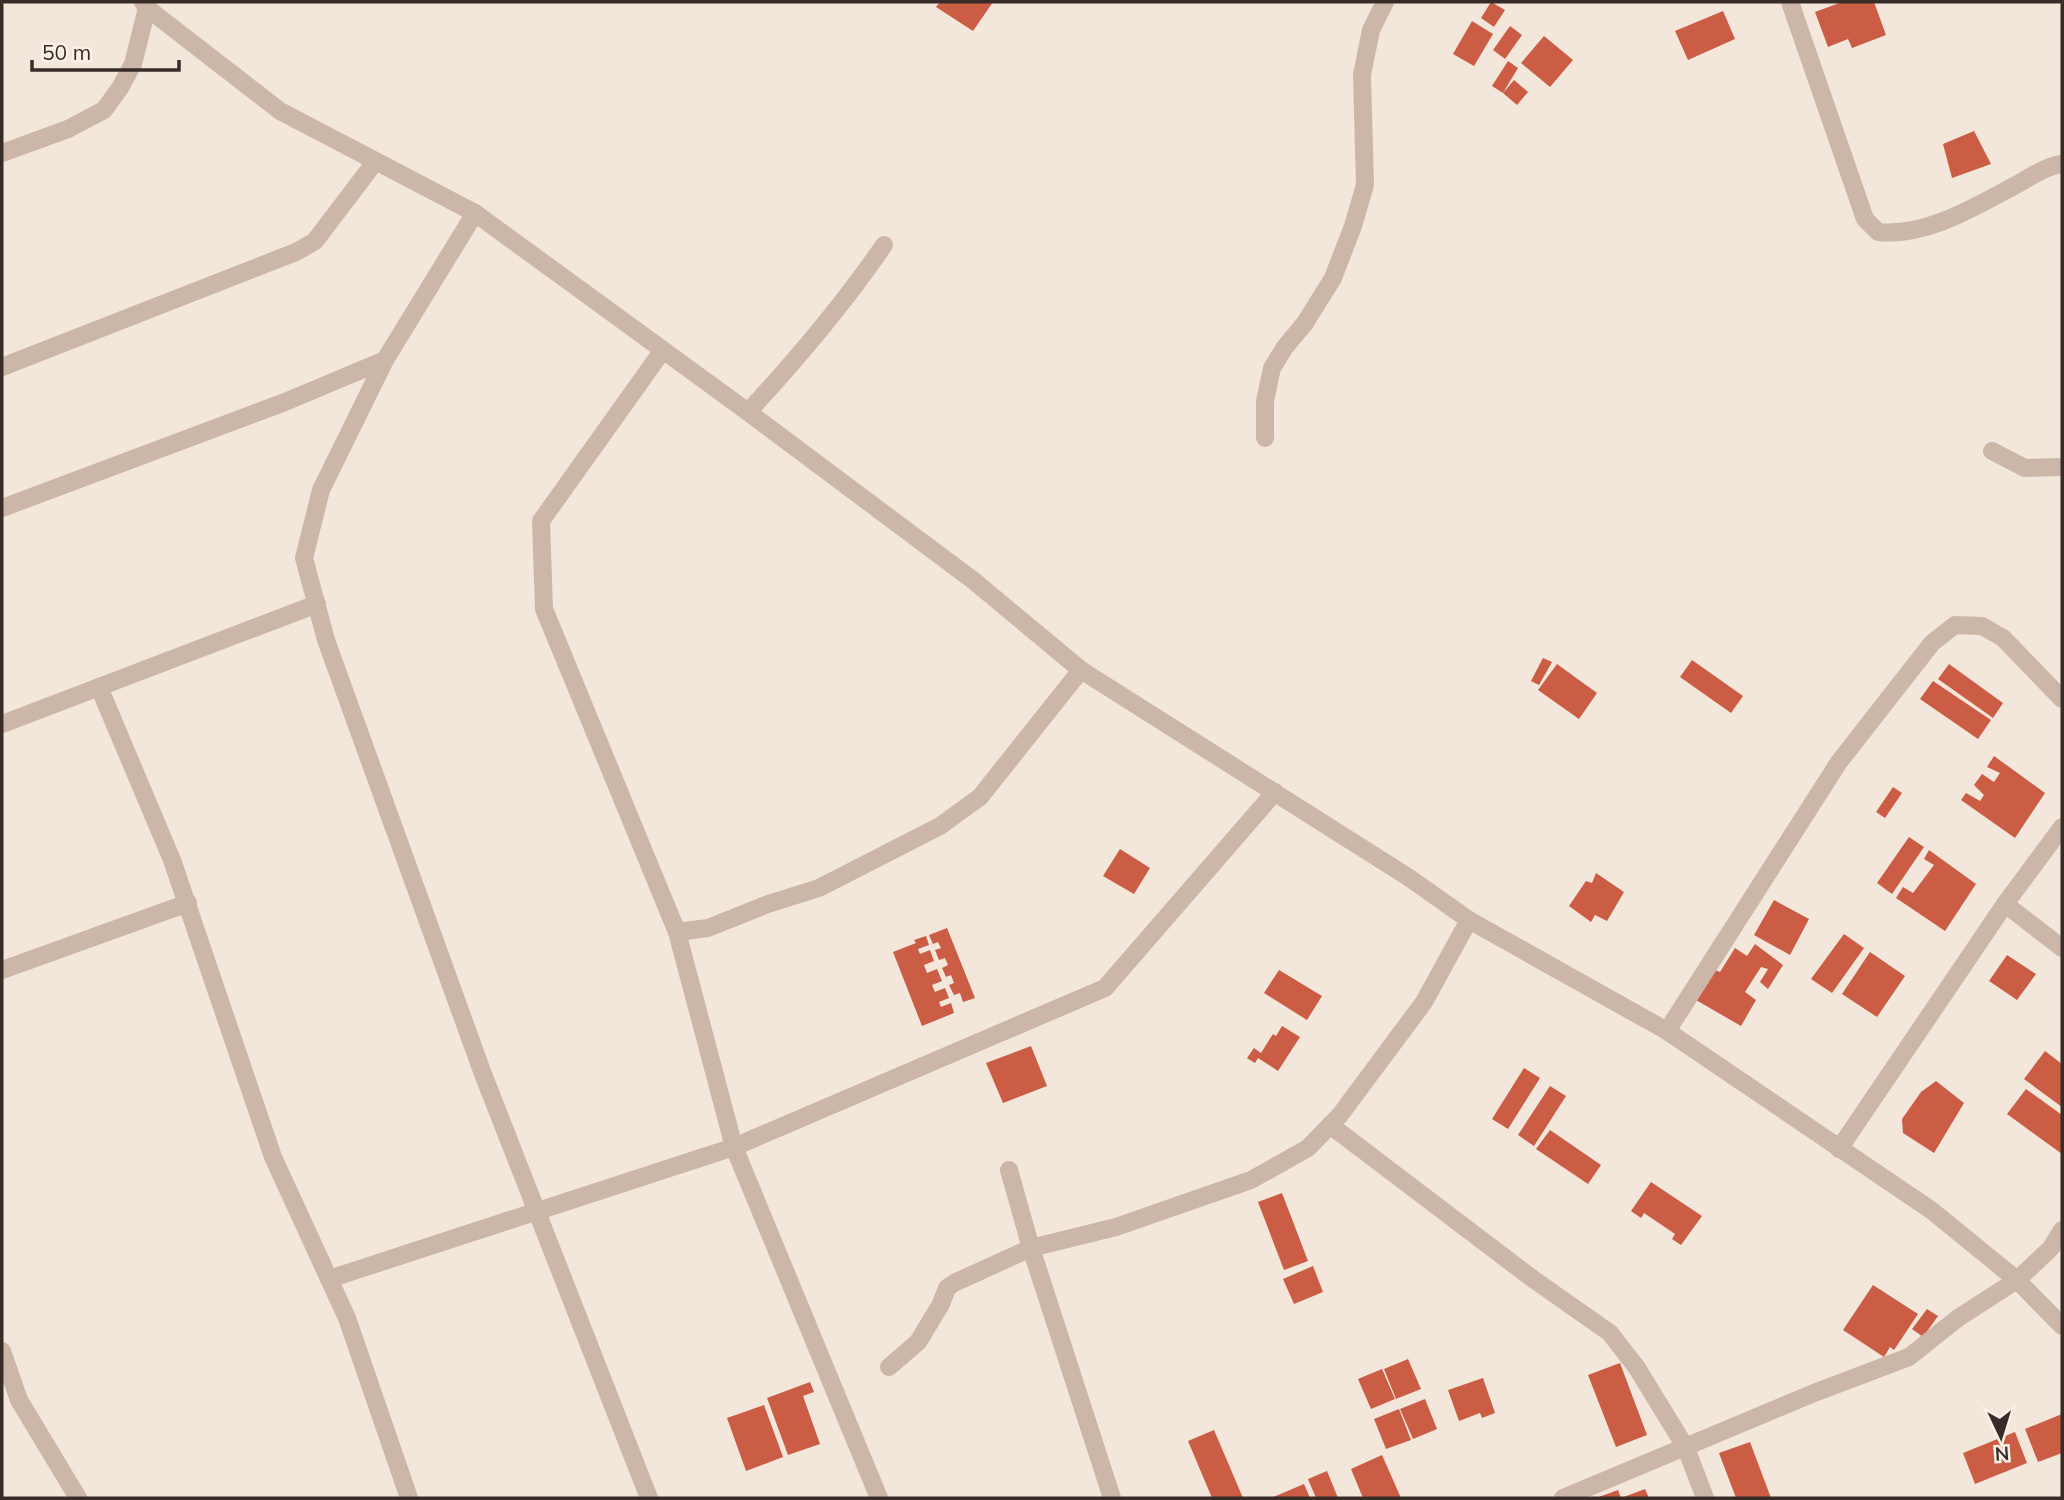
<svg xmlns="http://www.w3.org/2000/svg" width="2064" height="1500" viewBox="0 0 2064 1500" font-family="Mulish,sans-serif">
	<rect width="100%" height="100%" fill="#f3e7dc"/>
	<g fill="#ca5d43">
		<path d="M940,2H993L973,31L936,7Z"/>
		<path d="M1491,2L1505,10L1494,27L1481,18Z"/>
		<path d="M1842,2H1874L1886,35L1852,48L1848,39L1828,47L1815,12Z"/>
		<path d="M1723,11L1735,39L1688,60L1675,31Z"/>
		<path d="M1472,21L1493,34L1474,66L1453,54Z"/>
		<path d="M1510,26L1522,35L1505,59L1493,50Z"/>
		<path d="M1544,36L1573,60L1550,87L1521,63Z"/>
		<path d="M1508,61L1518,68L1503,93L1492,86Z"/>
		<path d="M1514,80L1528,92L1517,105L1503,93Z"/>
		<path d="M1974,131L1991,164L1952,178L1943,144Z"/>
		<path d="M1543,658L1552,662L1539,685L1531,681Z"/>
		<path d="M1692,660L1743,696L1731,713L1680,677Z"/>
		<path d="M1557,664L1597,693L1579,719L1538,690Z"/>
		<path d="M1949,664L2003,703L1993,718L1938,679Z"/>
		<path d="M1933,681L1991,720L1978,739L1920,699Z"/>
		<path d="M1994,756L2045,793L2015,838L1961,800L1966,793L1980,801L1984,795L1974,785L1982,774L1994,782L2000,773L1987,767Z"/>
		<path d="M1893,787L1902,793L1885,818L1876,812Z"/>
		<path d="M1909,837L1924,847L1892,894L1877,883Z"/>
		<path d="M1120,849L1150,868L1134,894L1103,876Z"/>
		<path d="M1929,850L1976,884L1945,931L1896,898L1903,887L1913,893L1934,865L1924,859Z"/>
		<path d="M1596,873L1624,892L1607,921L1595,915L1591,922L1569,906L1586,881L1592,883Z"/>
		<path d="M1774,900L1809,919L1790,955L1754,935Z"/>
		<path d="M947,928L975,998L963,1002L960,993L954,995L949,985L954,983L951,975L946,977L942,968L948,965L945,958L939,960L935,950L941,948L938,942L933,944L929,935Z"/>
		<path d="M1844,934L1864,948L1832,993L1811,979Z"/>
		<path d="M926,936L929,945L918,949L920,954L930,950L934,961L924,965L927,973L937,969L942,981L932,985L935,992L945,988L949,998L939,1002L941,1007L951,1003L954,1013L922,1026L893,952L916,943L914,940Z"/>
		<path d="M1755,944L1783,965L1768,989L1760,982L1768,969L1761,967L1745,992L1756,1000L1741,1026L1696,1000L1715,970L1720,972L1735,948L1747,956Z"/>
		<path d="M1870,952L1905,976L1877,1017L1842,994Z"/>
		<path d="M2007,955L2036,974L2017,1000L1989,981Z"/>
		<path d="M1279,970L1322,996L1307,1020L1264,993Z"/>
		<path d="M1282,1026L1300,1037L1278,1071L1258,1058L1255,1063L1247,1058L1254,1048L1261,1053L1273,1034L1276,1036Z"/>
		<path d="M1031,1046L1047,1086L1003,1103L986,1063Z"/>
		<path d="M2045,1051L2062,1064V1107L2024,1079Z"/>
		<path d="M1524,1068L1540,1078L1508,1129L1492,1119Z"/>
		<path d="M1936,1081L1964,1103L1934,1153L1903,1133L1902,1119L1921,1092Z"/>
		<path d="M1550,1086L1566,1096L1534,1146L1518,1135Z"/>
		<path d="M2026,1089L2062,1115V1154L2007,1114Z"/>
		<path d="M1550,1130L1601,1165L1588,1184L1536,1149Z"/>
		<path d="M1651,1182L1702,1216L1681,1245L1672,1239L1675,1234L1644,1213L1641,1218L1631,1211Z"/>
		<path d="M1282,1193L1308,1261L1284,1270L1258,1202Z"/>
		<path d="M1313,1266L1323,1292L1294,1304L1283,1279Z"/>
		<path d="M1873,1285L1918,1314L1894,1350L1890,1347L1884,1357L1843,1330Z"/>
		<path d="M1927,1309L1938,1316L1923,1337L1912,1329Z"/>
		<path d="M1408,1359L1421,1389L1396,1399L1384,1369Z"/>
		<path d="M1620,1363L1647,1435L1616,1447L1588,1375Z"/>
		<path d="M1382,1369L1395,1399L1371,1409L1358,1379Z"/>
		<path d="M1483,1378L1495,1413L1482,1418L1480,1413L1459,1421L1448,1390Z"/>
		<path d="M810,1382L814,1392L803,1396L820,1444L788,1455L767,1398Z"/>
		<path d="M1425,1399L1437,1429L1413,1439L1400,1409Z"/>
		<path d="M764,1405L783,1457L746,1471L727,1418Z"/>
		<path d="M1399,1409L1411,1440L1386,1449L1374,1419Z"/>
		<path d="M2062,1414V1453L2038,1462L2025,1429Z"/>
		<path d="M1214,1430L1243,1498H1212L1188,1441Z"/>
		<path d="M2015,1432L2027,1463L1975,1484L1963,1453Z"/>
		<path d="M1750,1442L1771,1498H1736L1719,1453Z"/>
		<path d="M1382,1455L1401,1498H1363L1351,1469Z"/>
		<path d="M1327,1471L1338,1498H1316L1308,1479Z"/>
		<path d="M1304,1484L1310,1498H1271Z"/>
		<path d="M1645,1489L1649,1498H1596L1618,1490L1621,1498Z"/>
	</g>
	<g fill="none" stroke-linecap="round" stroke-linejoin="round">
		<g stroke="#cbb6a7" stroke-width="18">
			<path d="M143,2L147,8L280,111L475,213L748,412L974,581L1081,670L1408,877L1469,920L1667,1031L1931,1210L2017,1280L2062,1326"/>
			<path d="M1790,2L1865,219L1878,232C1925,237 1973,208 2014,186C2029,178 2045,166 2062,164"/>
			<path d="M2,153L68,129L104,110L120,88L133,64L147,8"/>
			<path d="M475,213L385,360L321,490L304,558L326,640L483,1074L649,1498"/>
			<path d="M663,350L541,521L544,609L677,932L734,1147L879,1498"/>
			<path d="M2,367L296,252L315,241L375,162"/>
			<path d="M748,412C797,359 843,305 884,245"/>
			<path d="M1265,438V401L1272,368L1285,347L1305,323L1333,278L1353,226L1365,185L1362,75L1371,30L1385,2"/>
			<path d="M1992,451L2025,468L2062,467"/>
			<path d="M2,508L285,402L385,360"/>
			<path d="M99,687L172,860L273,1157L347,1318L409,1498"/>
			<path d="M2,724L317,604"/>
			<path d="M2005,904L2062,948"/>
			<path d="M677,932L708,928L768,904L819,888L940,826L980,797L1081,670"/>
			<path d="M2,970L188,903"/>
			<path d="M1667,1031L1839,762L1932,643L1955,625L1982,626L2003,638L2062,699"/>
			<path d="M1330,1125L1533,1279L1610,1333L1637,1368L1686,1448L1705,1498"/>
			<path d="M1839,1149L2005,904L2062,827"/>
			<path d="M1009,1170L1031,1248L1112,1498"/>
			<path d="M329,1279L734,1147L1105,988L1275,792"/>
			<path d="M2,1351L19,1400L78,1498"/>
			<path d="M889,1367L918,1342L941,1304L947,1288L954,1283L1031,1248L1116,1227L1251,1180L1308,1148L1340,1115L1424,1002L1469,920"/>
			<path d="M1563,1498L1814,1393L1909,1357L1958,1318L2017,1280L2051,1248L2062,1230"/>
		</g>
	</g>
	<rect width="2064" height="1500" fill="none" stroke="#382c28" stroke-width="7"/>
	<g transform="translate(2001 1437) rotate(176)" stroke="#faf1e8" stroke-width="5" paint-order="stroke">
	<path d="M0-5L12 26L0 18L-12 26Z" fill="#382c28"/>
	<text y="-10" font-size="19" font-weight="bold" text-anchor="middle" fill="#382c28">N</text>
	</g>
	<path d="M32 60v10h147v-10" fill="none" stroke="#382c28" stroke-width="3.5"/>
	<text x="42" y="60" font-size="21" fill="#382c28" stroke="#faf1e8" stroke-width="5" paint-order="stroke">50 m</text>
</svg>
